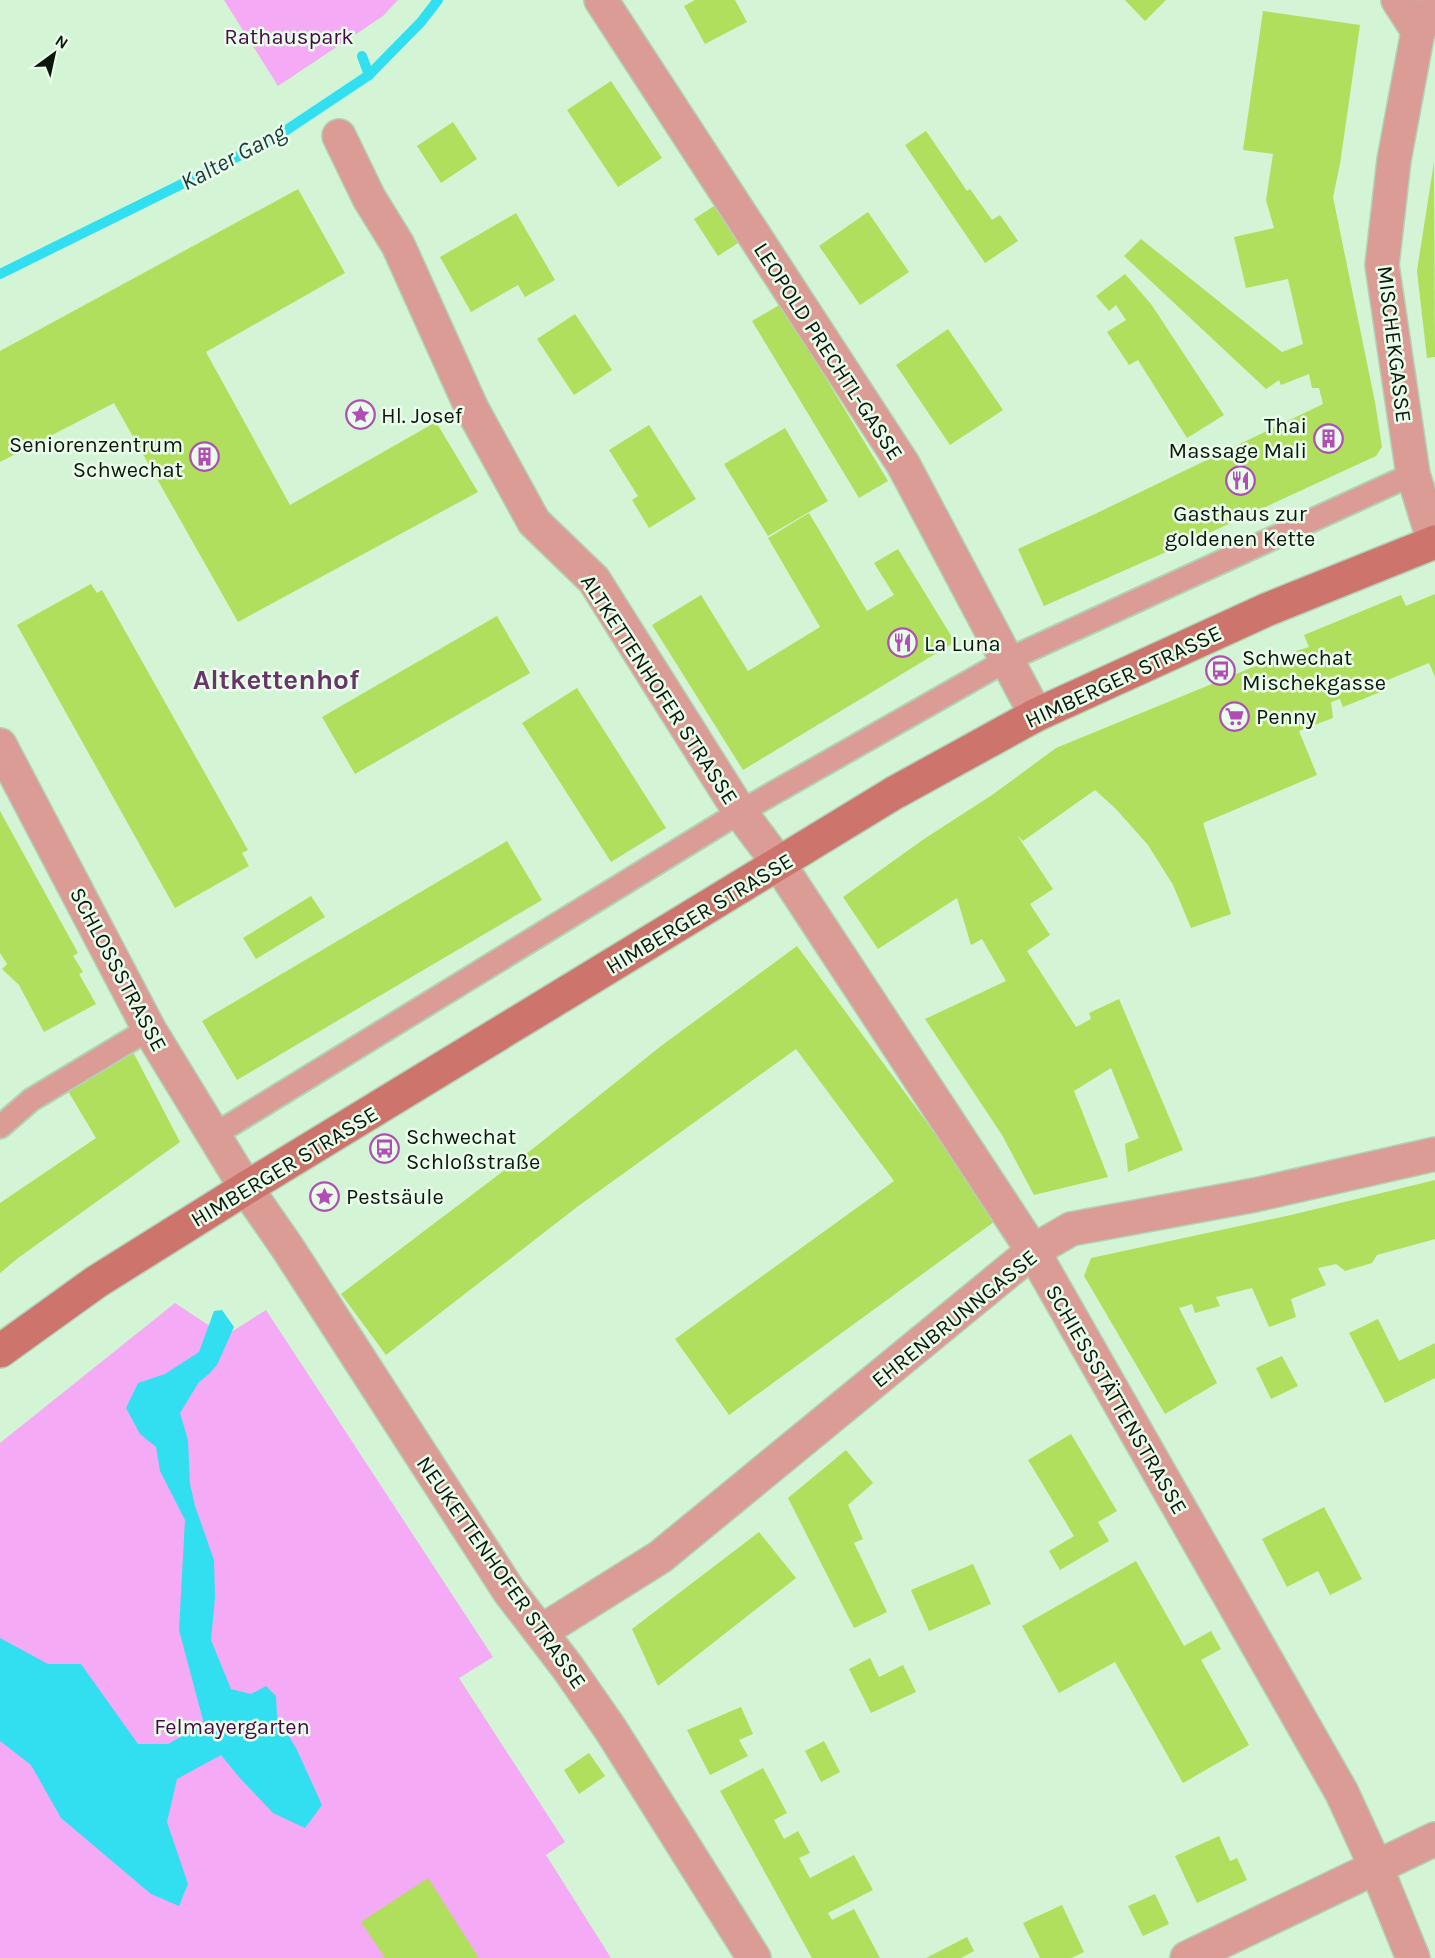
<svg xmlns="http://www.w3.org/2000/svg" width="1435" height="1958" viewBox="0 0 1435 1958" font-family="Karla,sans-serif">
	<rect width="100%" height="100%" fill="#d3f4d5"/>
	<g fill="#f5aaf6">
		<path d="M224,0H398L383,16L278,86Z"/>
		<path d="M175,1303L225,1336L266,1310L493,1657L459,1678L565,1842L546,1855L611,1958H0V1443Z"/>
	</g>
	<path fill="#32dff1" d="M222,1310L234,1327L217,1365L209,1374L199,1382L180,1413L188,1440L190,1484L195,1506L214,1560L215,1598L211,1640L231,1689L251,1694L266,1686L276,1696L277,1716L297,1750L322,1805L305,1828L273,1813L239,1777L221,1755L177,1779L167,1822L188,1884L179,1906L151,1894L61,1818L31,1765L0,1741V1638L48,1664H81L138,1744H168L204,1724L179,1630L185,1520L160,1471L156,1447L140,1434L126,1408L138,1383L165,1374L199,1352L214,1311Z"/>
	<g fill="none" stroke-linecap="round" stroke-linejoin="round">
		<g stroke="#32dff1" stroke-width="10">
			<path d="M362,56L369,75"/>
			<path d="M0,274L273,139L369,75L421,22L438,0"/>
		</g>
	</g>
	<g fill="#b0df5d">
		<path d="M695,0H735L747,22L705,44L684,6Z"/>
		<path d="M1125,0H1166L1145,21Z"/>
		<path d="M1263,11L1360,25L1340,164L1333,197L1375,402L1382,447L1376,456L1209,533L1044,606L1018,549L1097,513L1323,404L1319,388H1312L1309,374L1281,385L1279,380L1266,389L1124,256L1141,239L1282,352L1303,344L1288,279L1246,288L1234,237L1274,228L1266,200L1273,154L1243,150Z"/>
		<path d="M611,81L662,158L618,187L567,110Z"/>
		<path d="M453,122L477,159L441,183L417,146Z"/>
		<path d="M926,131L967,191L970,189L992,220L1000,215L1018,241L985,263L905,145Z"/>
		<path d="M1434,162L1435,357L1427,358L1417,271Z"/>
		<path d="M298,189L345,273L206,352L290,505L436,422L478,492L238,622L114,403L0,462V351Z"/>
		<path d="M714,206L738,243L718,256L694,219Z"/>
		<path d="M868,212L909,272L860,305L819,246Z"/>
		<path d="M516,213L555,280L525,297L518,285L471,312L440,257Z"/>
		<path d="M1125,274L1151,304L1224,415L1187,438L1138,360L1129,365L1107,332L1126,320L1116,305L1109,311L1096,296Z"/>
		<path d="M781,304L888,481L859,498L752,321Z"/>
		<path d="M575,314L612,370L574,395L537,339Z"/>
		<path d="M948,329L1003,410L950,445L896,365Z"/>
		<path d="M649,425L696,499L649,528L632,500L638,496L609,450Z"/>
		<path d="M785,428L828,501L768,536L724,464Z"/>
		<path d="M809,513L867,611L894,595L874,563L898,549L955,642L743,770L652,625L701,595L748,671L820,627L768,538Z"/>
		<path d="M91,584L97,593L102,590L248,850L242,853L249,866L175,908L17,625Z"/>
		<path d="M1435,594V677L1429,663L1380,683L1383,691L1343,707L1340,699L1331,702L1333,718L1299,731L1317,775L1203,823L1231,914L1191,928L1173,885L1148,845L1115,808L1095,790L1023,841L1017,835L1053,889L1030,904L1050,935L1027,951L1076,1027L1091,1019L1089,1013L1119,999L1183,1150L1128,1172L1125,1144L1139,1138L1111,1068L1074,1091L1108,1177L1034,1195L1002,1135L925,1019L1006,981L982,939L971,945L957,898L878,949L843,897L924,839L992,795L1056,748L1280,656L1309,647L1304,635L1401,595L1406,606Z"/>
		<path d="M497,616L530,673L355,774L322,717Z"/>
		<path d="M577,688L666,828L611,862L522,723Z"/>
		<path d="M0,811L78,953L73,956L83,972L79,974L96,1004L44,1032L19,985L2,969L7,964L0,953Z"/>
		<path d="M507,841L542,900L237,1080L202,1021Z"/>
		<path d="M311,896L325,917L256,959L243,938Z"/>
		<path d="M797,946L998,1219L729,1415L675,1339L894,1181L796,1049L577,1207L386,1355L341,1294L535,1147L661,1046Z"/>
		<path d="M132,1050L180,1142L18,1258L0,1273V1203L96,1138L68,1091Z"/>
		<path d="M1435,1180V1239L1377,1255L1372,1263L1345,1271L1336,1264L1318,1268L1326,1285L1291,1299L1296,1317L1269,1327L1252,1288L1216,1297L1220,1306L1195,1313L1192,1304L1179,1308L1217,1383L1165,1414L1084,1276L1091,1258L1291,1215Z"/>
		<path d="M1378,1319L1399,1361L1435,1343V1378L1385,1403L1349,1333Z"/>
		<path d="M1282,1356L1298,1386L1271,1399L1256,1368Z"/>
		<path d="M1071,1434L1117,1511L1098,1522L1109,1541L1060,1570L1049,1551L1074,1536L1028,1460Z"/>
		<path d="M846,1450L873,1483L848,1505L863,1539L854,1543L887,1612L854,1628L788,1498Z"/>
		<path d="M1324,1507L1362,1579L1330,1595L1318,1571L1287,1587L1262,1539Z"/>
		<path d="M759,1532L796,1578L658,1686L632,1629Z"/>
		<path d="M1136,1561L1184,1646L1211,1631L1221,1649L1201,1660L1249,1745L1183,1783L1115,1662L1059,1693L1022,1626Z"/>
		<path d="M973,1564L991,1604L929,1631L911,1590Z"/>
		<path d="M870,1658L879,1677L903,1665L916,1692L871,1713L849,1669Z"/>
		<path d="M741,1707L753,1734L739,1740L748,1756L710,1775L687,1730Z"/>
		<path d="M824,1741L840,1772L821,1782L805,1751Z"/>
		<path d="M589,1753L605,1776L579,1794L564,1770Z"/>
		<path d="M763,1768L787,1813L774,1820L784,1839L798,1831L810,1853L799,1858L810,1878L854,1855L873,1890L828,1913L832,1920L854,1909L880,1958H812L720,1791Z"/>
		<path d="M1219,1836L1230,1861L1237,1858L1247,1880L1197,1903L1175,1856Z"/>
		<path d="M428,1878L479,1958H385L361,1922Z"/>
		<path d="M1155,1894L1169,1924L1143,1936L1128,1906Z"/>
		<path d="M1062,1905L1084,1952L1071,1958H1040L1023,1923Z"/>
		<path d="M967,1937L974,1951L961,1958H926Z"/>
	</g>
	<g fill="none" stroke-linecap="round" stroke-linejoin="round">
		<defs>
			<g id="lane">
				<path d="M0,1127L31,1100L149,1029"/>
				<path d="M214,1135L740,812L1007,660L1413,474"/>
			</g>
			<g id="street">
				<path d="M601,0L903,464L1036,715"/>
				<path d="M1398,0L1418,31"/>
				<path d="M339,136L369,198L398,245L472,409L534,522L594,580L740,812L779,864L1033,1251L1342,1793L1376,1867L1413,1958"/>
				<path d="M1434,542L1413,474L1382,265L1394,160L1418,31L1435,6"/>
				<path d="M0,745L149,1029L246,1188L287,1247L509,1591L568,1668L611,1730L754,1958"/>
				<path d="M542,1631L660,1557L1033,1251L1071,1229L1255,1195L1435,1154"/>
				<path d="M1187,1958L1435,1839"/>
			</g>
			<path id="secondary" d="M0,1351L96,1282L246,1188L894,793L1036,715L1266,610L1435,542"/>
		</defs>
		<use href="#lane" stroke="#b3d1b5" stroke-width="26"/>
		<use href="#street" stroke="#b3d1b5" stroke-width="36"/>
		<use href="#secondary" stroke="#b3d1b5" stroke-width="36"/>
		<use href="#lane" stroke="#da9c95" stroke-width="22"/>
		<use href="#street" stroke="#da9c95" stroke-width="33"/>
		<use href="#secondary" stroke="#cd746c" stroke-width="33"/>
	</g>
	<defs>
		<symbol id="sight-ring" viewBox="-11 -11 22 22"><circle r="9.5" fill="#eafdea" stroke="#b14eb5" stroke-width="1.5"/><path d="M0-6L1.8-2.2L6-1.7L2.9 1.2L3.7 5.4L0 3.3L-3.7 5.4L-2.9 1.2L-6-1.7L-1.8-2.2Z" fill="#b14eb5"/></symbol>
		<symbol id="building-ring" viewBox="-11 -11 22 22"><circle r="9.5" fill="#eafdea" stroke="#b14eb5" stroke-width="1.5"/><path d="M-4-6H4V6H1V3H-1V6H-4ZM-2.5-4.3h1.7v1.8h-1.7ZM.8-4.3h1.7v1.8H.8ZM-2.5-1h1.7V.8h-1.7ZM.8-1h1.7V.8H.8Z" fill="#b14eb5"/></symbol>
		<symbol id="restaurant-ring" viewBox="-11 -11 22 22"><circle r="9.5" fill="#eafdea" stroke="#b14eb5" stroke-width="1.5"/><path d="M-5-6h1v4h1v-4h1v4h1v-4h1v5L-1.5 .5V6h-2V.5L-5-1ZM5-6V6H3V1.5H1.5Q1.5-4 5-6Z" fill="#b14eb5"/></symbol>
		<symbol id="bus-ring" viewBox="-11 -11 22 22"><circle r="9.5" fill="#eafdea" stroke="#b14eb5" stroke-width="1.5"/><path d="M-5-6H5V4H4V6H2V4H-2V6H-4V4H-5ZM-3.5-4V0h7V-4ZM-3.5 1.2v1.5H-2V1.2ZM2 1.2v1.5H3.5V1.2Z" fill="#b14eb5"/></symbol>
		<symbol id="supermarket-ring" viewBox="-11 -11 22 22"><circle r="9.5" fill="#eafdea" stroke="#b14eb5" stroke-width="1.5"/><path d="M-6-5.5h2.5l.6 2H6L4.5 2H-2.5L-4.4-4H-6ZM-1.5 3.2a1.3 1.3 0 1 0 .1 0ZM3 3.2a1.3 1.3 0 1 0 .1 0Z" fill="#b14eb5"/></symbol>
	</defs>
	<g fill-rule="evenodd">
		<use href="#sight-ring" x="344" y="398" width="33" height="33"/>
		<use href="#building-ring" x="1312" y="422" width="33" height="33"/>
		<use href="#building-ring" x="188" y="440" width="33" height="33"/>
		<use href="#restaurant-ring" x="1224" y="464" width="33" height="33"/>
		<use href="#restaurant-ring" x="886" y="626" width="33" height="33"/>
		<use href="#bus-ring" x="1204" y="654" width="33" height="33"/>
		<use href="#supermarket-ring" x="1218" y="700" width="33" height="33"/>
		<use href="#bus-ring" x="368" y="1132" width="33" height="33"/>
		<use href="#sight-ring" x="308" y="1180" width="33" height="33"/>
	</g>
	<g text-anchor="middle" stroke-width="5" stroke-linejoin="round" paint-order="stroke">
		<g font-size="22" fill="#450948" stroke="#eafdea">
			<text x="289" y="44">Rathauspark</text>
			<text x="232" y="1734">Felmayergarten</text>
		</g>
		<g font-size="22" fill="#0b170c" stroke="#eafdea">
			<text transform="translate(1395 344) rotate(83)" y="8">MISCHEKGASSE</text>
			<text transform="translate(829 351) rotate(57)" y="8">LEOPOLD PRECHTL-GASSE</text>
			<text transform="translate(1123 676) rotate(-25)" y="8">HIMBERGER STRASSE</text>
			<text transform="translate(660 689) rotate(57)" y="8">ALTKETTENHOFER STRASSE</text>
			<text transform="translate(699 913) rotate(-31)" y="8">HIMBERGER STRASSE</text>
			<text transform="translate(119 969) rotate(62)" y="8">SCHLOSSSTRASSE</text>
			<text transform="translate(284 1166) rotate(-31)" y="8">HIMBERGER STRASSE</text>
			<text transform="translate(954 1318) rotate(-39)" y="8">EHRENBRUNNGASSE</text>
			<text transform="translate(1117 1399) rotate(60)" y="8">SCHIESSSTÄTTENSTRASSE</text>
			<text transform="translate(502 1572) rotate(55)" y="8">NEUKETTENHOFER STRASSE</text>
		</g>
		<g font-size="22" fill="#0b170c" stroke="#eafdea" text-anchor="start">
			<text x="381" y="423">Hl. Josef</text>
			<text x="1307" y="433" text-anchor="end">Thai<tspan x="1307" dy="25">Massage Mali</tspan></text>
			<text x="183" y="452" text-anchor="end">Seniorenzentrum<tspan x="183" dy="25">Schwechat</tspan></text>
			<text x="1240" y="521" text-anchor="middle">Gasthaus zur<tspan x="1240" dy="25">goldenen Kette</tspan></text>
			<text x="924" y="651">La Luna</text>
			<text x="1242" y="665">Schwechat<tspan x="1242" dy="25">Mischekgasse</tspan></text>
			<text x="1256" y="724">Penny</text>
			<text x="406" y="1144">Schwechat<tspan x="406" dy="25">Schloßstraße</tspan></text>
			<text x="346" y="1204">Pestsäule</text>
		</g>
		<g font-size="24" font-style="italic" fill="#18393d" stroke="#eafdea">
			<text transform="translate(233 157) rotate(-28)" y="8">Kalter Gang</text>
		</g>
		<g font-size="28" font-weight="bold" fill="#673668" stroke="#eafdea">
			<text x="276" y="689">Altkettenhof</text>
		</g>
	</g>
	<g transform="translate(54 54) rotate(33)" stroke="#eafdea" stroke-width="4.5" paint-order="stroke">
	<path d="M0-4.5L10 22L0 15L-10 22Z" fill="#0b170c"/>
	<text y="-9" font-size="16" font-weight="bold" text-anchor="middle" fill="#0b170c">N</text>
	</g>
</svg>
